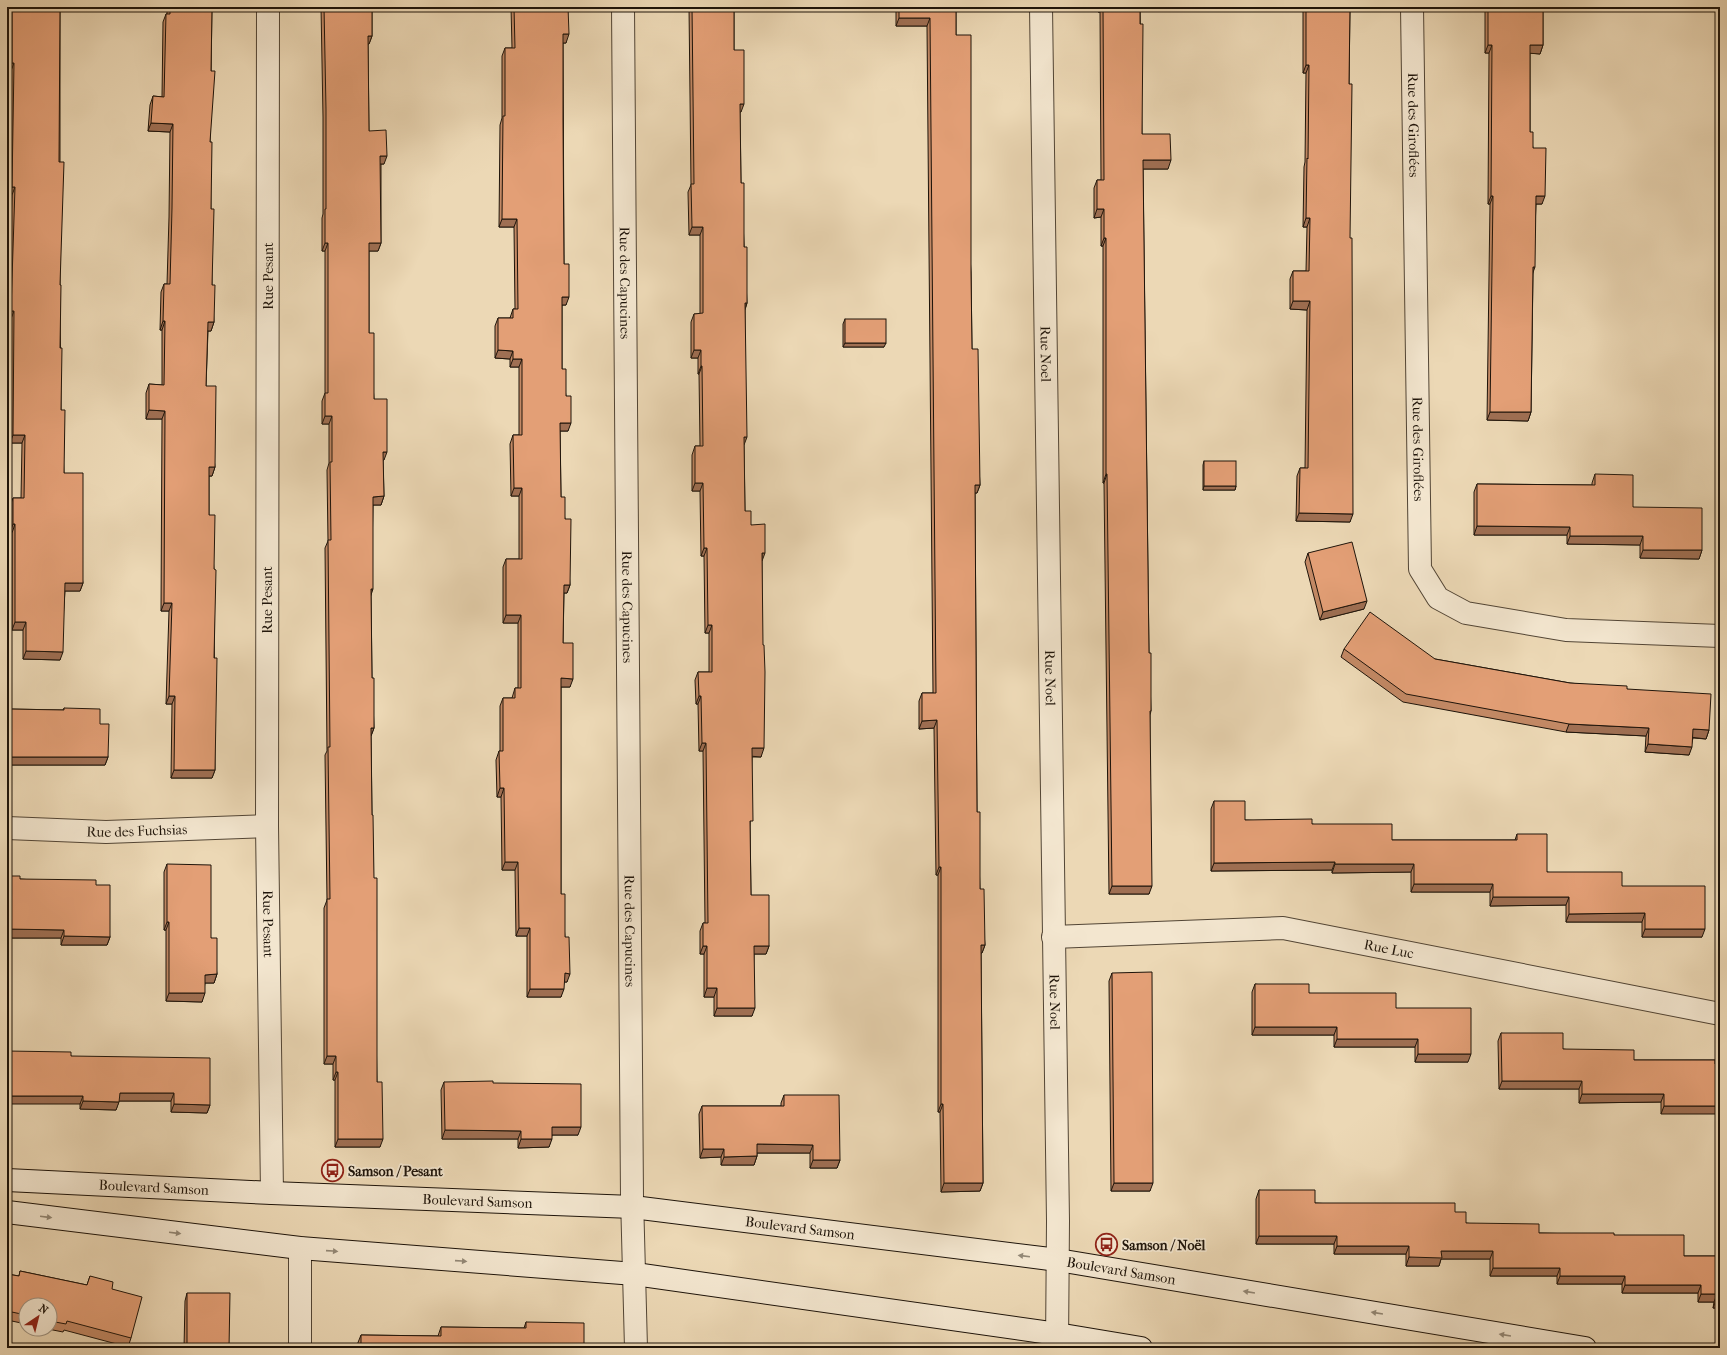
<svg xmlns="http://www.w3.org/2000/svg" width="1727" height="1355" viewBox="0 0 1727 1355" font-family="'IM FELL French Canon',serif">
	<rect width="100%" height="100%" fill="#ecd8b5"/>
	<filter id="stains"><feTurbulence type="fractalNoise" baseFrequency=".005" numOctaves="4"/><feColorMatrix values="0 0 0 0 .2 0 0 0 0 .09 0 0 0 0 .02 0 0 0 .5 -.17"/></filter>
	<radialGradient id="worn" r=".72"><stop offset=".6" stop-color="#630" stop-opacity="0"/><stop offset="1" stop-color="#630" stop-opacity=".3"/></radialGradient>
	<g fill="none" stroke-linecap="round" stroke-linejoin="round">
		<defs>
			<g id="street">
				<path id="s1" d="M268,7L267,826L272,1193"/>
				<path id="s2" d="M623,7L632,1197L636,1348"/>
				<path id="s3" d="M1041,7L1058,1221L1057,1348"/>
				<path id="s4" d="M1412,7L1420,569L1438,598L1466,613L1566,630L1720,636"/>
				<path id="s5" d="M7,828L106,832L267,826"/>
				<path id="s6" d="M1053,937L1283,928L1720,1014"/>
				<path d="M300,1248V1348"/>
			</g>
			<g id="secondary">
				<path id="s7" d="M7,1180L272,1193L633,1207L1058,1260L1585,1348"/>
				<path d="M7,1212L300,1248L635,1274L1057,1334L1141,1348"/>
			</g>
		</defs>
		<use href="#street" stroke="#524535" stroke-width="24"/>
		<use href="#secondary" stroke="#1e140a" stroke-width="24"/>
		<use href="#street" stroke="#f3e6cf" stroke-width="22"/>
		<use href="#secondary" stroke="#f3e6cf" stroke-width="22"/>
	</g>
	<g fill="#c38965" stroke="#1e140a">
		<path d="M9,7H60V285L61,410L64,473L83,583L80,591H65L60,660L23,659V630H12V533L10,532V506L13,498H21L22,443H10L11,319H8L12,195H9L11,71H9Z"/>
		<path d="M167,7H212L210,142L212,285L214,322L211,331H208L206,386L215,467L212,476H209V515L214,569L215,770L212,778H171L172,704H166L169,611H161L162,419H146V393L149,384L162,385V330H160L161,292L164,284H167L169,217L170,132L148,131L150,105L153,96L162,97L163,22L166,14H167Z"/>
		<path d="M321,7H372V36L369,44H368L369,131L384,164H381V243L378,251H369V333L374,399L384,460H383L384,496L381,505H373L371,596L372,678L374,728L371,736L372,815L377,1082L380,1147H335V1080H333V1064H324V908L327,900L325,755L327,751L325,548L328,541L327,470L329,463V424H322V401L325,393V251H322V218L323,214V117Z"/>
		<path d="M511,7H568L566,43H563L564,264L566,305H562V369L566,396L568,431H560L561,497L565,519L570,585L567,593H564L563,643L570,687H561V894L565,937L567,982H564L561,997H527V936H516L515,870H502L501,797H497L496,760L499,751H500V706L503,698H512L515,688H518V623H503V567L506,559H519V496H511L510,444L513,435H519V367H510V359L495,358V326L498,318H510L513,309H515L514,227H499L500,125L502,118V56L505,48H512Z"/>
		<path d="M689,7H734V50L741,112H740L741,183L747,303L745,310L744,445L745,511L751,525L762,561L761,757H752L750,827L751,895L769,946L766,954H754L752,1016H714V997H704V954H700V931L703,923H705L703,751H699L698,704H696L695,680L698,672H709V633H705L704,556H701L700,491H692V455L695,446H700L699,374H698V358H691V322L694,314H700V235H689L688,192L691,185Z"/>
		<path d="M896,7H956V35L971,272L972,349L980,485L977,493H975L977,812L980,889L985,945L982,953H981L983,1183L980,1191L941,1192L940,1112H938V875H936L934,728L919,729V701L922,693H933L927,26H896Z"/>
		<path d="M1097,7H1140L1142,134L1168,169H1143L1149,653L1151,711L1150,715L1149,894H1109L1104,483H1103V246H1101V217L1094,218V188L1097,180H1101L1100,12H1098Z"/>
		<path d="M1303,7H1350L1349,84L1350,522L1296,521L1297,476L1300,468H1305L1307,310L1290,309V279L1293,271H1306L1307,227H1303L1304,167L1305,162L1306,73H1303Z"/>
		<path d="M1485,7H1543V45L1540,54L1530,53V132L1533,148L1542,204H1536L1533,275L1531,412L1528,421L1487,420L1490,204H1488L1489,53H1485Z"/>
		<path d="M845,319L884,347H843V324Z"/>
		<path d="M1204,461L1236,486L1235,490H1203V465Z"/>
		<path d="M1595,474L1633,507L1702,550L1699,559L1640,558V545L1567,544V535H1474V492L1477,484L1592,485V483Z"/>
		<path d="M1308,553L1364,609L1320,620L1305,562Z"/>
		<path d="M1344,649L1435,659L1570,683L1627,689L1709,730L1706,739L1693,738L1689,755L1645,752L1646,736L1566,732L1403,702L1341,657Z"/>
		<path d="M64,708L100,724L108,757L105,765H7V715L9,709L63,710Z"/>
		<path d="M1214,801L1245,820L1312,824L1392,840H1515L1517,834L1547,872L1622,886L1702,937H1642V922H1566V905L1490,906V892H1411V872L1332,873V870L1211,871V809Z"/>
		<path d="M167,864L211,938L217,974L214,983H205L202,1002L166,1001V930H164V872Z"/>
		<path d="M7,876L20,879L96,885L110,937L107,945H61V938H7Z"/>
		<path d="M1112,973L1150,1191H1111L1109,981Z"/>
		<path d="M1255,984L1396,1008L1468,1062H1415V1047H1334V1035H1252V992Z"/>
		<path d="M1501,1033L1563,1049L1634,1060H1715L1661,1114V1102L1579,1103V1089H1499L1498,1041Z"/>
		<path d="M71,1056L210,1105L207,1113L171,1112V1101H119L116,1110L80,1109V1104Z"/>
		<path d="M444,1082L578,1135H552L549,1147L518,1148V1139H442L441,1090Z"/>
		<path d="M784,1095L840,1160L837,1168H810V1153H757V1156L754,1165H721V1157L700,1158L699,1114L702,1106H781V1103Z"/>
		<path d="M1259,1190L1315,1203L1455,1212L1466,1223L1539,1233L1614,1235L1684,1256H1720V1308H1713L1714,1302H1698V1293H1622V1284H1557V1276H1490V1259H1441L1439,1266H1406V1254H1334V1244H1256V1199Z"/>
		<path d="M20,1271L87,1285L90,1276L131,1338L128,1347L64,1330L63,1332L48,1329H50V1305H26V1324L7,1320V1274L19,1276Z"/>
		<path d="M187,1293L229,1348H184L185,1301Z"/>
		<path d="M526,1322L584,1348H357V1345L361,1335L438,1336L441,1327L524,1328Z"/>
	</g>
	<g fill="#9f6f53" stroke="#1e140a">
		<path d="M1099,7H1102L1100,12H1098Z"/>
		<path d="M899,18H930L927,26H896Z"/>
		<path d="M563,34H569L566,43H560Z"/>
		<path d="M368,36H372L369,44H365Z"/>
		<path d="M1488,45H1492L1489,53H1485Z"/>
		<path d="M1530,45H1543L1540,54L1527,53Z"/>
		<path d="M12,63H14L11,71H9Z"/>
		<path d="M1306,65H1309L1306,73H1303Z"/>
		<path d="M740,104H744L741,112H737Z"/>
		<path d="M151,123L173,124L170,132L148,131Z"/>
		<path d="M380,156H387L384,164H378Z"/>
		<path d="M1143,160H1171L1168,169H1140Z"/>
		<path d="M12,187H15L12,195H9Z"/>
		<path d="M1491,196H1493L1490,204H1488Z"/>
		<path d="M1536,196H1545L1542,204H1533Z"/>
		<path d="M1097,209H1104L1101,217L1094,218Z"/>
		<path d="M1306,218H1310L1307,227H1303Z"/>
		<path d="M502,219H517L514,227H499Z"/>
		<path d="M692,227H703L700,235H689Z"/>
		<path d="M1104,238H1106L1103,246H1101Z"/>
		<path d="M325,243H328L325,251H322Z"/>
		<path d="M369,243H381L378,251H366Z"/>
		<path d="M1533,267H1535L1532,275Z"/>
		<path d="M562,297H569L566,305H559Z"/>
		<path d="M1293,301H1310L1307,310L1290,309Z"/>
		<path d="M745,303H747L744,312Z"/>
		<path d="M11,311H14L11,319H8Z"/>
		<path d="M163,321H165L162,330H160Z"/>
		<path d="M208,322H214L211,331H205Z"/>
		<path d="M845,343H886L884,347H843Z"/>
		<path d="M498,350L513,351L510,359L495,358Z"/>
		<path d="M694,350H701L698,358H691Z"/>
		<path d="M513,359H522L519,367H510Z"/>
		<path d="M701,366H702L699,374H698Z"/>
		<path d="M149,410L165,411L162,419H146Z"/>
		<path d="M1490,412H1531L1528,421L1487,420Z"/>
		<path d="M325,416H332L329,424H322Z"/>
		<path d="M560,423H571L568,431H557Z"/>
		<path d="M13,435H25L22,443H10Z"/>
		<path d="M744,437H747L744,445H741Z"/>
		<path d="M383,452H387L384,460H380Z"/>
		<path d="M209,467H215L212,476H206Z"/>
		<path d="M1106,474H1107L1104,483H1103Z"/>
		<path d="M695,483H703L700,491H692Z"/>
		<path d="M975,485H980L977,493H972Z"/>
		<path d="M1204,486H1236L1235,490H1203Z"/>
		<path d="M514,488H522L519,496H511Z"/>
		<path d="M384,496L381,505H370L373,497Z"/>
		<path d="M1299,513L1353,514L1350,522L1296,521Z"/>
		<path d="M13,524H15L12,533L10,532Z"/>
		<path d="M1477,526L1570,527L1567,535H1474Z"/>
		<path d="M1570,536H1643L1640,545L1567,544Z"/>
		<path d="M704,548H707L704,556H701Z"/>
		<path d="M1643,550H1702L1699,559L1640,558Z"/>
		<path d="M762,553H765L762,561Z"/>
		<path d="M65,583H83L80,591H62Z"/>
		<path d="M564,585H570L567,593H561Z"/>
		<path d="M371,589H373L370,598Z"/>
		<path d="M1367,601L1364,609L1320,620L1323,612Z"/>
		<path d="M164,603H172L169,611H161Z"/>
		<path d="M506,615H521L518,623H503Z"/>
		<path d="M15,622H26L23,630H12Z"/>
		<path d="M708,625H712L709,633H705Z"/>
		<path d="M26,651L63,652L60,660L23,659Z"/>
		<path d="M561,678L573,679L570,687H558Z"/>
		<path d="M169,696H175L172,704H166Z"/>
		<path d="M699,696H701L698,704H696Z"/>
		<path d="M937,720L934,728L919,729L922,721Z"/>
		<path d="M1569,724L1649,728L1646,736L1566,732Z"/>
		<path d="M371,728H374L371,736H368Z"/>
		<path d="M1693,729L1709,730L1706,739L1690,737Z"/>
		<path d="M702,743H706L703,751H699Z"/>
		<path d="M1648,744L1692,747L1689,755L1645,752Z"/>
		<path d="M752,748H764L761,757L749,756Z"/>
		<path d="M8,757H108L105,765H7V760Z"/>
		<path d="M174,770H215L212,778H171Z"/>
		<path d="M500,788H504L501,797H497Z"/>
		<path d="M505,862H518L515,870H502Z"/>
		<path d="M1335,862L1332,870L1211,871L1214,863Z"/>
		<path d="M1335,864H1414L1411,872L1332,873Z"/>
		<path d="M939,867H941L938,875H936Z"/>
		<path d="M1414,884H1493L1490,892H1411Z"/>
		<path d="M1112,886H1152L1149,894H1109Z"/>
		<path d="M1493,897H1569L1566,905L1490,906Z"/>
		<path d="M1645,913L1642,922H1566L1569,914Z"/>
		<path d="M167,922H169L166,930H164Z"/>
		<path d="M519,928H530L527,936H516Z"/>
		<path d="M7,929L64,930L61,938H7Z"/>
		<path d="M1645,929H1705L1702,937H1642Z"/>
		<path d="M64,936L110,937L107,945H61Z"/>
		<path d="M981,945H985L982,953H978Z"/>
		<path d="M703,946H707L704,954H700Z"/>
		<path d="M754,946H769L766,954H751Z"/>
		<path d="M565,973L570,974L567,982H562Z"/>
		<path d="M217,974L214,983H202L205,975Z"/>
		<path d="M707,988H717L714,997H704Z"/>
		<path d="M530,989H564L561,997H527Z"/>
		<path d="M169,993H205L202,1002L166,1001Z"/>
		<path d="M717,1008H755L752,1016H714Z"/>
		<path d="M1255,1027H1337L1334,1035H1252Z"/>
		<path d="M1337,1039H1418L1415,1047H1334Z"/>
		<path d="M1418,1054H1471L1468,1062H1415Z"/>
		<path d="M327,1056H336L333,1064H324Z"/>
		<path d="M336,1072H338L335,1080H333Z"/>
		<path d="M1502,1081H1582L1579,1089H1499Z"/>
		<path d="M120,1093H174L171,1101H117Z"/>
		<path d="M1582,1094H1664L1661,1102L1579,1103Z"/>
		<path d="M7,1096H83L80,1104H7Z"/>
		<path d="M83,1101L119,1102L116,1110L80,1109Z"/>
		<path d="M174,1104L210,1105L207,1113L171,1112Z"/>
		<path d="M941,1104H943L940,1112H938Z"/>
		<path d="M1664,1106H1720V1114H1661Z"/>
		<path d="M552,1127H581L578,1135H549Z"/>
		<path d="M445,1130L521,1131L518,1139H442Z"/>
		<path d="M338,1139H383L380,1147H335Z"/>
		<path d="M521,1139H552L549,1147L518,1148Z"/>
		<path d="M757,1144L813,1145L810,1153H754Z"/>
		<path d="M703,1149H724L721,1157L700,1158Z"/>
		<path d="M757,1156L754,1165H721L724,1157Z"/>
		<path d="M813,1160H840L837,1168H810Z"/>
		<path d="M944,1183H983L980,1191L941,1192Z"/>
		<path d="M1114,1183H1153L1150,1191H1111Z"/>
		<path d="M1259,1236H1337L1334,1244H1256Z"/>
		<path d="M1337,1246H1409L1406,1254H1334Z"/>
		<path d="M1441,1251H1493L1490,1259H1441L1439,1266H1406L1409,1257Z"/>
		<path d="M1493,1268H1560L1557,1276H1490Z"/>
		<path d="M1560,1276H1625L1622,1284H1557Z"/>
		<path d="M1625,1285H1701L1698,1293H1622Z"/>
		<path d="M1701,1294H1717L1714,1302H1698Z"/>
		<path d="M1716,1300H1720V1308H1713Z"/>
	</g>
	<g fill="#e39f76" stroke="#1e140a">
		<path d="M12,7H60L59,162H64L60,285H61L60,348H62L61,410H65L64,473H83V583H65L63,652L26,651V622H15V524H13V498H24L25,435H13L14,311H11L15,187H12L14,63H12Z"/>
		<path d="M170,7H212L211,71H215L210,142H212L211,209H214L212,285H215L214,322H208L206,386H216L215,467H209V515H215L214,569L216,570L214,658H217L215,770H174L175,696H169L172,603H164L165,411L149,410V384L164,385L165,321H163L164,284H170L172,208L173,124L151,123L153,96L164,97L166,14H170Z"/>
		<path d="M324,7H372V36H368L369,131L386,130L387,156H380L381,243H369V333H374V399H387V452H383L384,496L373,497V589H371L372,678H374V728H371L372,815H373L374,878H377V1082H382L383,1139H338V1072H336V1056H327V899H330L328,747H330L328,540H331L330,462H332V416H325V393H328V243H325V209H326V109Z"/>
		<path d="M514,7H568L569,34H563V119L564,264H569V297H562V369H566V396H571V423H560L561,497H565V519H571L570,585H564L563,643H573V679L561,678V894H565V937H569L570,974L565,973L564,989H530V928H519L518,862H505L504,788H500L499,751H503V698H515V688H521V615H506V559H522V488H514L513,435H522V359H513V351L498,350V318H513V309H518L517,219H502L503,116H505V48H515Z"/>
		<path d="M692,7H734V50H744V104H740L741,183H744V247H747V303H745L747,437H744L745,511H751V525L765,524V553H762L763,645H764L765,672L764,748H752L753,821H750L751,895H769V946H754L755,1008H717V988H707V946H703V923H708L706,743H702L701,696H699L698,672H712V625H708L707,548H704L703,483H695V446H703L702,366H701V350H694V314L703,313V227H692L691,184H694Z"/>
		<path d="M899,7H956V35H971V272L972,349H978L980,485H975L977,812H980V889H984L985,945H981L983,1183H944L943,1104H941V867H939L937,720L922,721V693H936L930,18H899Z"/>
		<path d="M1103,7H1140V24H1143L1142,134H1170L1171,160H1143L1149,653H1151V711H1150L1152,886H1112L1107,474H1106V238H1104V209H1097V180H1104Z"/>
		<path d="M1306,7H1350L1349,84H1352L1350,238H1352L1353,514L1299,513L1300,468H1308L1310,301H1293V271H1309L1310,218H1306L1307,158L1308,159L1309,65H1306Z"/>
		<path d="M1488,7H1543V45H1530V132H1533V148H1546L1545,196H1536L1535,267H1533L1531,412H1490L1493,196H1491L1492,45H1488Z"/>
		<rect x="845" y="319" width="41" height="24"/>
		<rect x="1204" y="461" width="32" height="25"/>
		<path d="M1595,474L1633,475V507L1702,508V550H1643V536H1570V527L1477,526V484L1595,485Z"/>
		<path d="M1352,542L1367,601L1323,612L1308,553Z"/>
		<path d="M1370,612L1435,659L1570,683L1627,686V689L1711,694L1709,730L1693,729L1692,747L1648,744L1649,728L1569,724L1406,694L1344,649Z"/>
		<path d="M64,708L100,709V724H109L108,757H8L9,709L64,710Z"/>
		<path d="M1214,801H1245V820L1312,819V824H1392V840H1517V834H1547V872H1622V886H1705V929H1645V913L1569,914V897H1493V884H1414V864H1335V862L1214,863Z"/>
		<path d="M167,864L211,865V938H217V974L205,975V993H169V922H167Z"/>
		<path d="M7,876H20V879L96,880V885H110V937L64,936V930L7,929Z"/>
		<path d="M1152,972L1153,1183H1114L1112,973Z"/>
		<path d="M1255,984H1309V993H1396V1008H1471V1054H1418V1039H1337V1027H1255Z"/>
		<path d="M1501,1033H1563V1049L1634,1050V1060H1715V1064H1720V1106H1664V1094H1582V1081H1502Z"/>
		<path d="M7,1051L71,1052V1056L210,1058V1105L174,1104V1093H120L119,1102L83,1101V1096H7Z"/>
		<path d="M493,1081V1083L581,1084V1127H552V1139H521V1131L445,1130L444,1082Z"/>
		<path d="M784,1095H839L840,1160H813V1145L757,1144V1156L724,1157V1149H703L702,1106H784Z"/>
		<path d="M1259,1190H1315V1203H1455V1212H1466V1223L1539,1224V1233H1614V1235H1684V1256H1720V1300H1716L1717,1294H1701V1285H1625V1276H1560V1268H1493V1251H1441L1442,1258L1409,1257V1246H1337V1236H1259Z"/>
		<path d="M20,1271L87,1285L90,1276L113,1282L112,1289L142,1297L131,1338L67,1321L66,1324L50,1321V1305H26V1315L7,1311V1274L19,1276Z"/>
		<path d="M187,1293H230L229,1348H187Z"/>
		<path d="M526,1322L584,1323V1348H361V1335L441,1336V1327L526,1328Z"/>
	</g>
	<defs><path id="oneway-solid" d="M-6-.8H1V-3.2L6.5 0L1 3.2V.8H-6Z"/></defs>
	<g fill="#938876">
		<use href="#oneway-solid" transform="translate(46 1217) rotate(7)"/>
		<use href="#oneway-solid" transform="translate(175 1233) rotate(7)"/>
		<use href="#oneway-solid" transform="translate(332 1251) rotate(4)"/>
		<use href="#oneway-solid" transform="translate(1024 1256) rotate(-173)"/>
		<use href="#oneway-solid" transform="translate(461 1261) rotate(4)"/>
		<use href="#oneway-solid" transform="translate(1249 1292) rotate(-171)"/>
		<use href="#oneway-solid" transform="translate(1377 1313) rotate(-171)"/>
		<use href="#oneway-solid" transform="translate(1505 1335) rotate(-171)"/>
	</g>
	<defs>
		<symbol id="bus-ring" viewBox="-11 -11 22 22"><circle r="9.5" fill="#f3e6cf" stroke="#8f2418" stroke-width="1.5"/><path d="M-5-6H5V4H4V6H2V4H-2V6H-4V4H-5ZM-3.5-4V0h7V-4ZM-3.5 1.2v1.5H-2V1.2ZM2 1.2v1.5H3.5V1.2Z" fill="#8f2418"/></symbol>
	</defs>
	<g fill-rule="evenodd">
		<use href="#bus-ring" x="320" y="1158" width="25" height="25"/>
		<use href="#bus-ring" x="1094" y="1232" width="25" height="25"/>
	</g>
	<g text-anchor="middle" stroke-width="3.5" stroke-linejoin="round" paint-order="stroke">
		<g font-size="14" fill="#1e140a" stroke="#f3e6cf">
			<text dy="5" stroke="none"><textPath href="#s4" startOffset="118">Rue des Giroflées</textPath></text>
			<text transform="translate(268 276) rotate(-90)" y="5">Rue Pesant</text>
			<text dy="5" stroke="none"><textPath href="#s2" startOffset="276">Rue des Capucines</textPath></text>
			<text dy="5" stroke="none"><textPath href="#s3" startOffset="347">Rue Noel</textPath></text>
			<text dy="5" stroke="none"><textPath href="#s4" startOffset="442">Rue des Giroflées</textPath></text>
			<text transform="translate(267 600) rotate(-90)" y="5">Rue Pesant</text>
			<text dy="5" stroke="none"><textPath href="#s2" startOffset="600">Rue des Capucines</textPath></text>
			<text dy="5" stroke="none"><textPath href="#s3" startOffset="671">Rue Noel</textPath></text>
			<text dy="5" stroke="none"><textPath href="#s5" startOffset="130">Rue des Fuchsias</textPath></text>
			<text dy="5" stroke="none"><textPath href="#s1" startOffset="917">Rue Pesant</textPath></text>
			<text dy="5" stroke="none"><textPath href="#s2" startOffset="924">Rue des Capucines</textPath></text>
			<text dy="5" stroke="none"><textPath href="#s6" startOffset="338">Rue Luc</textPath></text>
			<text dy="5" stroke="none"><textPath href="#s3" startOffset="995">Rue Noel</textPath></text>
			<text dy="5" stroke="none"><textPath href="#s7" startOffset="147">Boulevard Samson</textPath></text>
			<text dy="5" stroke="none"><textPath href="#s7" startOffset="471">Boulevard Samson</textPath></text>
			<text dy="5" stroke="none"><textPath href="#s7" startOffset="795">Boulevard Samson</textPath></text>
			<text dy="5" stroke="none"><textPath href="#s7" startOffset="1119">Boulevard Samson</textPath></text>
		</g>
		<g font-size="14" font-weight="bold" fill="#1e140a" stroke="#f3e6cf" text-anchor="start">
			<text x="348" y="1176">Samson / Pesant</text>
			<text x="1122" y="1250">Samson / Noël</text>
		</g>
	</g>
	<rect width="1727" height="1355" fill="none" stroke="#ecd8b5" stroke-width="24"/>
	<rect x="8" y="8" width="1711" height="1339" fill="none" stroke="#1e140a" stroke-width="2"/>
	<rect x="12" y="12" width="1703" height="1331" fill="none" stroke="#1e140a"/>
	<g transform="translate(38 1317) rotate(35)"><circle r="19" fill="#f3e6cf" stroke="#9e9280"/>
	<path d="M0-3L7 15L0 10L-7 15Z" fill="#8f2418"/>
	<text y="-6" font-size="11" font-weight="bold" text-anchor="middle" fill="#1e140a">N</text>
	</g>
	<rect width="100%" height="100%" filter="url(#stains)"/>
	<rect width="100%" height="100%" fill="url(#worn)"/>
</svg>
